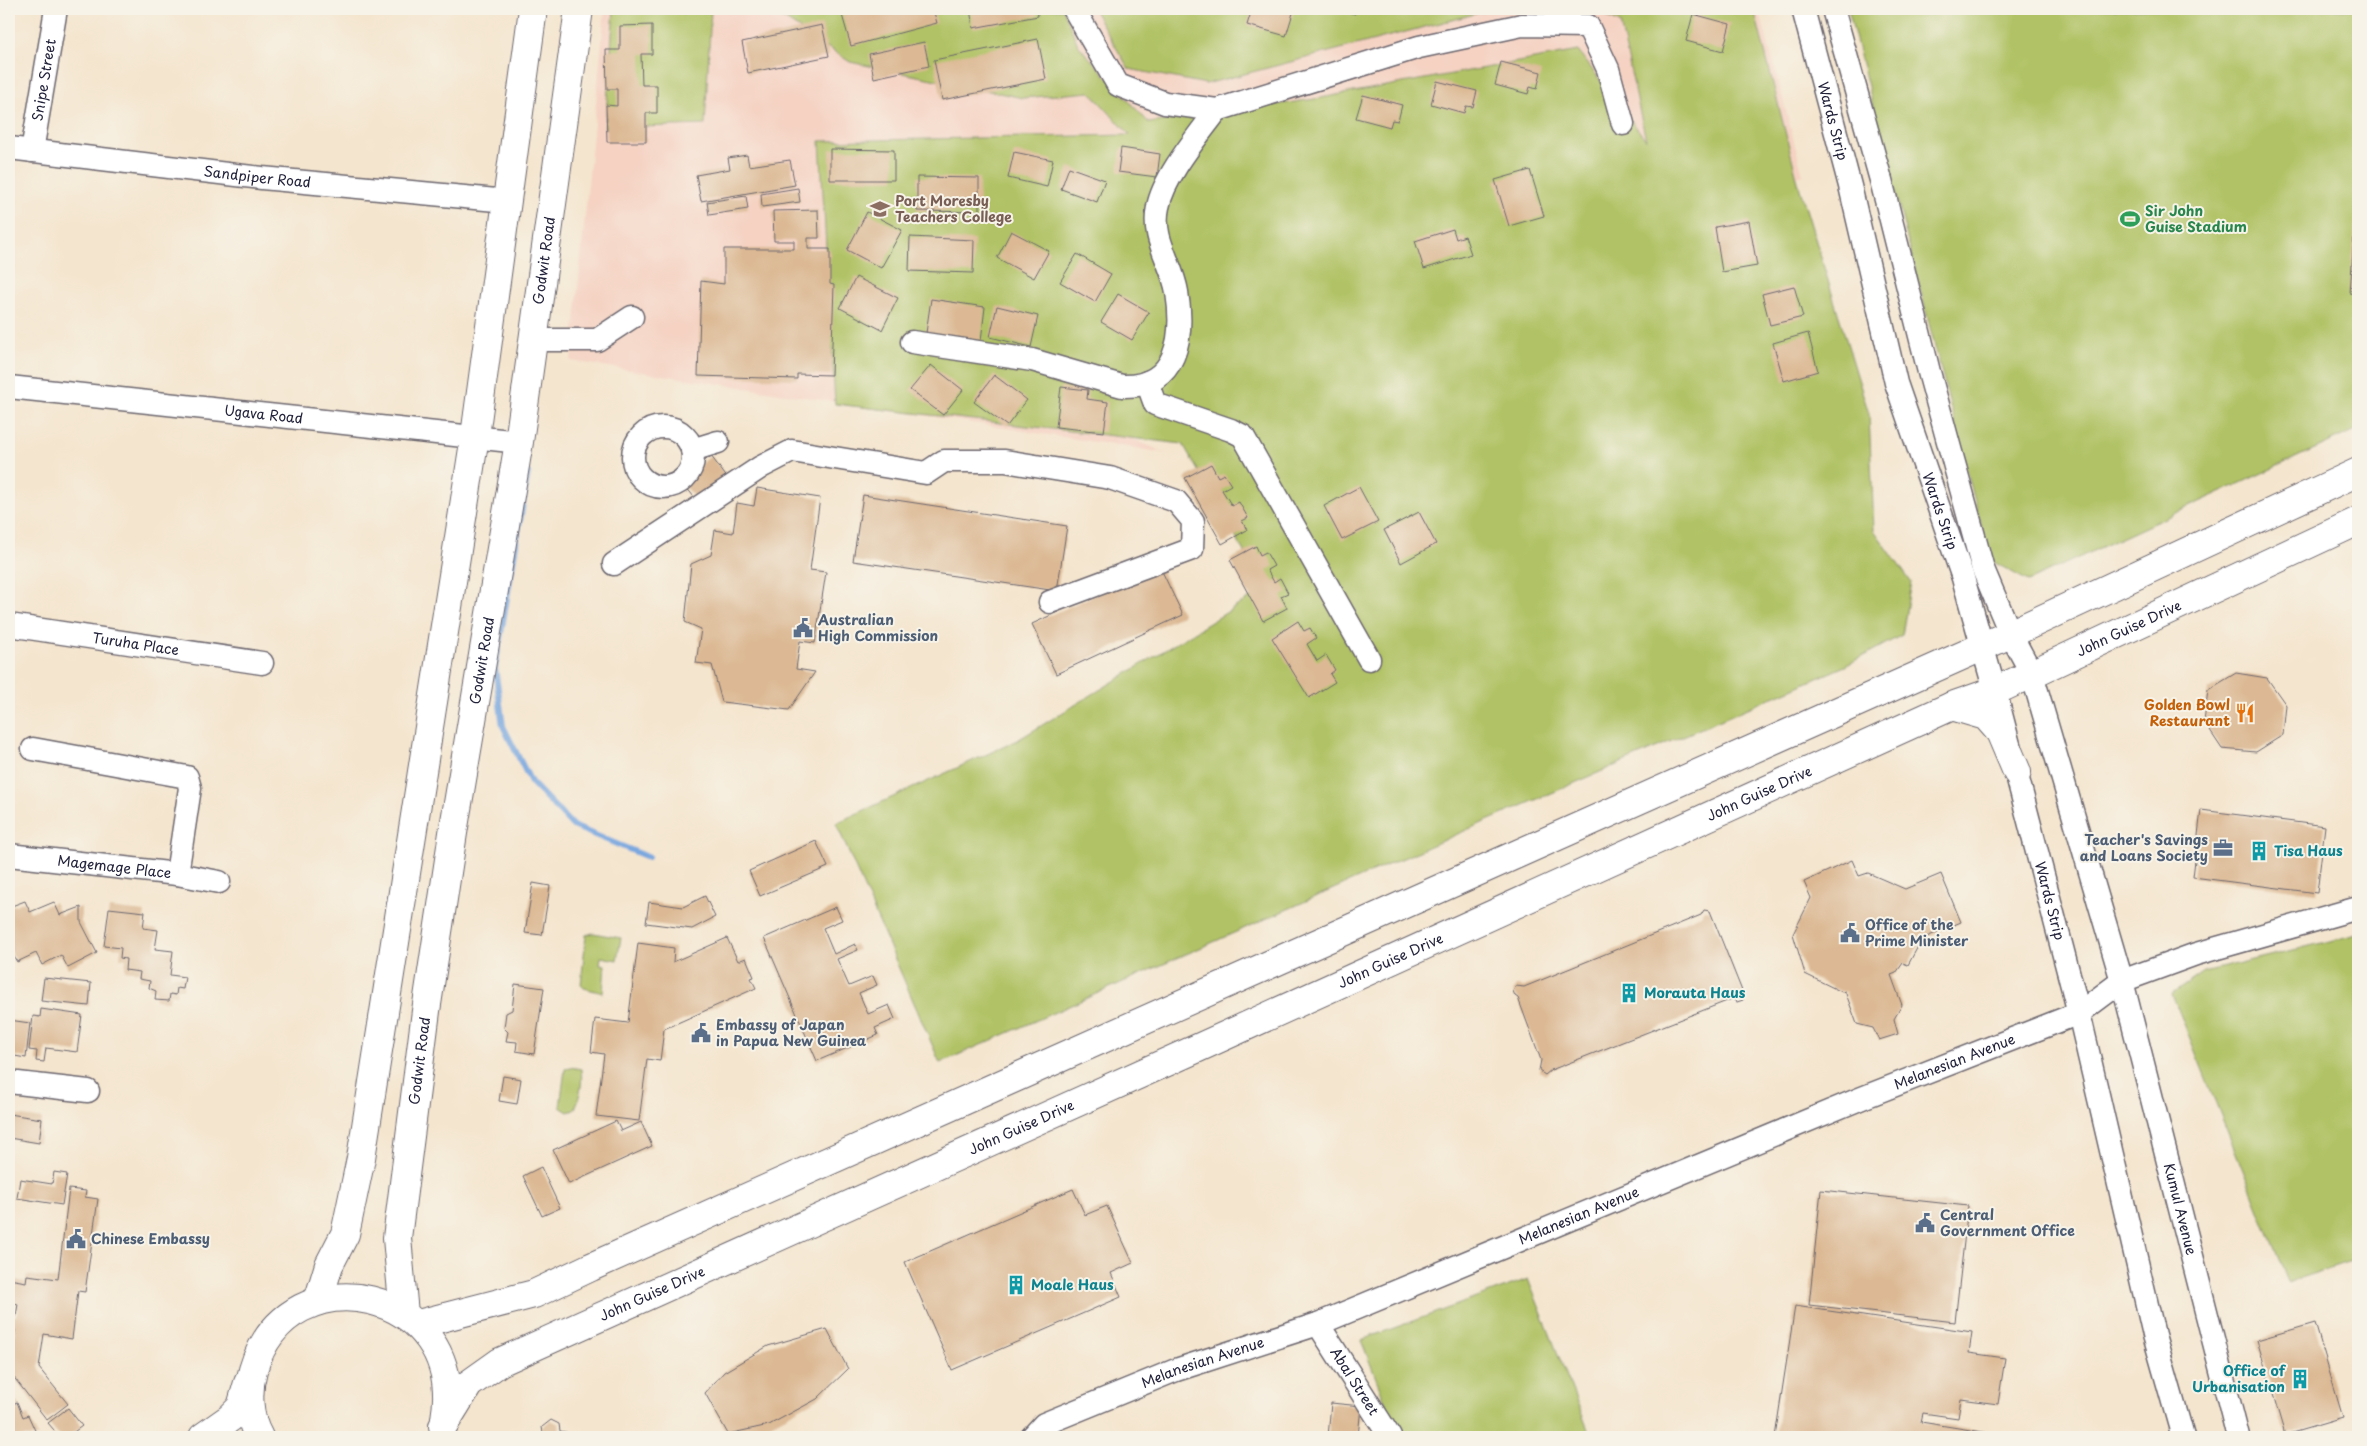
<svg xmlns="http://www.w3.org/2000/svg" width="2367" height="1446" viewBox="0 0 2367 1446" font-family="'Playpen Sans',sans-serif">
	<rect width="100%" height="100%" fill="#f7f3e8"/>
	<filter id="ink" filterUnits="userSpaceOnUse"><feTurbulence type="fractalNoise" baseFrequency=".02" numOctaves="2"/><feDisplacementMap in="SourceGraphic" scale="10" xChannelSelector="R" yChannelSelector="G"/><feConvolveMatrix kernelMatrix="1 2 1 2 8 2 1 2 1" color-interpolation-filters="sRGB"/></filter>
	<filter id="wash" filterUnits="userSpaceOnUse"><feTurbulence type="fractalNoise" baseFrequency=".0096" numOctaves="4" result="noise"/><feDisplacementMap in="SourceGraphic" scale="20" xChannelSelector="R" yChannelSelector="G"/><feGaussianBlur stdDeviation="1.12" result="paint"/><feColorMatrix in="noise" values="0 0 0 0 0 0 0 0 0 0 0 0 0 0 0 0 0 1.4 0 .05"/><feComposite in="paint" operator="in"/></filter>
	<g filter="url(#wash)">
		<rect width="100%" height="100%" fill="#f4e5ce"/>
		<path fill="#f5d2c2" d="M605,9H1759L1803,175L1565,233L1184,163L1128,437L1166,453L571,361Z"/>
		<g fill="#b0c265" stroke="#697250">
			<path d="M614,9H711L705,125L605,128Z"/>
			<path d="M769,9H1063L1078,45L1149,123L1315,99L1578,51L1646,140L1620,23L1592,9H1754L1799,186L1869,414L1874,530L1911,582L1902,635L1845,666L1487,821L940,1063L836,823L1016,741L1265,589L1183,444L835,404L820,141L1130,135L1090,92L1023,98L850,62Z"/>
			<path d="M1093,9H1494L1206,84L1129,69Z"/>
			<path d="M1848,9H2358V429L2028,581L1990,560Z"/>
			<path d="M593,933L621,938L617,960L601,957L600,964L605,965L603,993L584,988L581,985L586,935Z"/>
			<path d="M2358,934V1259L2288,1282L2172,994L2204,972Z"/>
			<path d="M570,1067L581,1069C583,1081 580,1100 574,1110L568,1112L560,1107L565,1069Z"/>
			<path d="M1528,1279L1591,1437H1399L1361,1340Z"/>
		</g>
		<g fill="none" stroke-linecap="round" stroke-linejoin="round">
			<path stroke="#74a4de" stroke-width="6" d="M528,473L495,668L503,726L531,782L573,826L648,857"/>
		</g>
		<g id="blocks">
			<g fill="#dcb994">
				<path d="M865,9H933L937,23L851,46L842,15Z"/>
				<path d="M970,9H1037L1038,16L973,28Z"/>
				<path d="M1252,9H1278L1293,13L1286,36L1247,25Z"/>
				<path d="M1335,9H1356L1355,14Z"/>
				<path d="M1693,14L1730,24L1723,51L1686,41Z"/>
				<path d="M652,25V54H641L642,85H657V113H646V142H607L606,105L617,106V89H607L606,50H620V26Z"/>
				<path d="M822,25L829,56L748,73L742,42Z"/>
				<path d="M1038,39L1046,79L942,100L934,60Z"/>
				<path d="M924,42L929,66L874,78L869,54Z"/>
				<path d="M1501,62L1541,72L1537,89L1530,87L1528,94L1495,85Z"/>
				<path d="M1437,81L1477,91L1473,107L1466,106L1464,113L1431,104Z"/>
				<path d="M1363,95L1402,105L1398,121L1392,120L1390,127L1356,118Z"/>
				<path d="M1121,148L1160,154L1157,177L1118,172Z"/>
				<path d="M830,149L894,150V180H830Z"/>
				<path d="M1014,152L1053,160L1047,187L1008,178Z"/>
				<path d="M747,155L749,166L790,160L795,185L701,201L696,175L730,169L728,158Z"/>
				<path d="M1069,167L1105,180L1097,202L1061,189Z"/>
				<path d="M1530,170L1544,216L1509,226L1495,180Z"/>
				<path d="M917,177L979,178V212L917,211Z"/>
				<path d="M798,188L800,202L762,207L761,194Z"/>
				<path d="M2357,193H2358V294L2350,293Z"/>
				<path d="M746,196L748,209L709,215L707,202Z"/>
				<path d="M818,210L819,238H808V249H830V284L834,285L831,375L797,374V379L698,376L701,281L724,284V249H794V241H774L773,211Z"/>
				<path d="M867,212L902,230L881,268L847,250Z"/>
				<path d="M1749,221L1757,266L1722,272L1715,227Z"/>
				<path d="M1453,229L1456,239L1465,236L1471,254L1424,269L1415,241Z"/>
				<path d="M1011,231L1049,251L1034,278L997,258Z"/>
				<path d="M910,237L974,240L973,273L909,271Z"/>
				<path d="M1077,254L1111,274L1095,302L1060,282Z"/>
				<path d="M856,277L898,298L882,330L840,308Z"/>
				<path d="M1794,286L1803,317L1770,325L1762,294Z"/>
				<path d="M1118,294L1149,312L1132,340L1101,322Z"/>
				<path d="M931,299L985,307L981,341L926,333Z"/>
				<path d="M997,306L1038,316L1031,347L990,337Z"/>
				<path d="M1808,333L1818,371L1784,381L1773,343Z"/>
				<path d="M931,365L963,390L943,415L910,390Z"/>
				<path d="M994,375L1027,400L1007,426L974,402Z"/>
				<path d="M1061,387L1088,390L1087,399L1108,402L1104,432L1056,427Z"/>
				<path d="M711,456L728,479L698,502L682,482L696,471L694,469Z"/>
				<path d="M1211,464L1218,477L1224,474L1231,485L1222,490L1232,506L1239,502L1248,518L1242,521L1247,530L1222,544L1185,478Z"/>
				<path d="M1359,487L1378,522L1342,540L1324,506Z"/>
				<path d="M757,488L820,498L810,570L826,572L815,643L800,641L796,669L815,672L789,710L722,702L712,665L696,663L701,629L685,622L691,564L711,555L715,530L733,533L737,503L754,506Z"/>
				<path d="M863,495L1067,526L1057,591L853,561Z"/>
				<path d="M1419,512L1436,544L1401,563L1384,530Z"/>
				<path d="M1256,546L1260,555L1266,552L1274,566L1267,570L1274,582L1280,578L1288,593L1281,596L1287,608L1263,621L1230,560Z"/>
				<path d="M1159,565L1183,615L1056,674L1032,624Z"/>
				<path d="M1298,621L1304,631L1310,628L1316,638L1307,644L1317,661L1326,655L1335,670L1330,674L1335,682L1309,698L1272,638Z"/>
				<path d="M2236,673L2267,678L2286,705L2283,735L2256,752L2222,749L2204,722L2208,690Z"/>
				<path d="M2201,810L2325,826L2317,893L2193,877Z"/>
				<path d="M816,841L828,867L760,896L749,871Z"/>
				<path d="M1852,860L1859,876L1868,873L1905,889L1941,874L1961,922L1922,939L1908,965L1903,963L1896,973L1891,975L1902,1005L1894,1019L1898,1034L1879,1040L1873,1028L1857,1024L1845,991L1842,992L1805,974L1793,934L1811,898L1804,882Z"/>
				<path d="M533,883L550,886L542,935L525,933Z"/>
				<path d="M705,896L715,917L692,929L646,923L649,902L683,907Z"/>
				<path d="M25,901L30,912L54,902L60,915L81,907V922L97,953L68,968L61,955L42,965L36,953L17,962L10,950L9,951V907Z"/>
				<path d="M836,907L842,920L823,928L834,954L855,944L858,950L837,959L849,986L873,976L877,985L859,993L868,1014L889,1005L895,1019L875,1028L878,1035L817,1061L764,938Z"/>
				<path d="M109,908L145,912L143,928L158,930L155,949L173,951L170,975L185,977L183,989L177,988L176,995L170,994L169,1001L155,1000L156,991L149,988L150,981L139,979L140,972L125,970L126,959L120,958L121,948L104,946Z"/>
				<path d="M1704,910L1710,911L1744,996L1743,1000L1737,1002L1732,999L1551,1070L1545,1075L1539,1071L1541,1060L1518,998L1515,996L1513,991L1516,986L1524,987L1701,915Z"/>
				<path d="M727,938L738,961L746,958L754,977L751,978L756,988L664,1029L660,1061L647,1059L639,1121L596,1116L604,1054L591,1052L595,1019L628,1023L638,943L674,948L673,962Z"/>
				<path d="M44,978L91,983L89,1006L41,1001Z"/>
				<path d="M515,984L544,988L534,1054L516,1051L517,1042L506,1041L508,1032L504,1028L506,1013L512,1010Z"/>
				<path d="M41,1009L82,1015L77,1052L46,1048L44,1062L36,1061L37,1051L29,1050L33,1016L40,1017Z"/>
				<path d="M9,1020L30,1023L26,1058L9,1055Z"/>
				<path d="M503,1076L521,1079L517,1104L499,1101Z"/>
				<path d="M9,1114L42,1119L39,1143L9,1138Z"/>
				<path d="M616,1121L621,1131L641,1122L652,1146L569,1184L553,1150Z"/>
				<path d="M541,1167L560,1208L542,1216L523,1176Z"/>
				<path d="M54,1172L67,1174L62,1205L17,1198L20,1179L52,1184Z"/>
				<path d="M69,1189L86,1191L85,1197L98,1199L85,1292L78,1291L72,1339L44,1334L39,1368L68,1404L47,1420L9,1371L15,1330L9,1334V1315L16,1316L18,1304L9,1302V1279L26,1282L27,1275L58,1279Z"/>
				<path d="M1073,1189L1085,1215L1107,1206L1133,1263L1111,1273L1121,1297L952,1370L905,1262Z"/>
				<path d="M1821,1190L1968,1206L1955,1322L1809,1305Z"/>
				<path d="M1795,1306L1972,1332L1969,1353L2005,1358L1998,1404L1961,1399L1958,1418L1923,1413L1921,1422L2014,1437H1775Z"/>
				<path d="M2315,1323L2343,1418L2285,1435L2257,1340Z"/>
				<path d="M827,1329L848,1369L817,1399L769,1425L728,1434L705,1393L724,1372L768,1346Z"/>
				<path d="M17,1402L23,1417L28,1415L38,1437H9V1406Z"/>
				<path d="M1331,1403L1361,1406L1358,1437H1328Z"/>
				<path d="M68,1408L82,1426L67,1437H60L48,1423Z"/>
				<path d="M551,1420L559,1424L560,1431L590,1437H547L543,1433L542,1427Z"/>
			</g>
		</g>
	</g>
	<g filter="url(#ink)">
		<use href="#blocks" fill-opacity="0" stroke="#6c666e" stroke-width="1"/>
		<g fill="none" stroke-linecap="round" stroke-linejoin="round">
			<defs>
				<g id="minor">
					<path d="M1074,9L1118,85L1165,103L1217,110L1419,47L1522,25L1588,26L1608,69L1623,124"/>
					<path id="s1" d="M1803,9L1850,186L1896,383L1963,578L1995,691L2079,1013L2154,1335L2183,1437"/>
					<path id="s2" d="M1833,9L1881,180L1929,372L1983,569L2010,633L2032,674L2122,981L2238,1437"/>
					<path id="s3" d="M9,148L262,178L507,201"/>
					<path id="s4" d="M32,151L56,9"/>
					<path d="M532,340H597L632,317"/>
					<path d="M912,342L1032,360L1122,386C1178,388 1184,336 1177,292C1172,262 1151,239 1158,207C1164,176 1198,136 1217,110"/>
					<path d="M1147,382L1155,404L1231,430L1243,436L1369,659"/>
					<path id="s5" d="M9,387L519,442"/>
					<circle cx="663" cy="457" r="30"/>
					<path d="M692,450L718,442"/>
					<path d="M614,564L761,467L792,451L926,473L944,461H1005L1110,478L1176,501L1193,521L1192,549L1050,602"/>
					<path id="s6" d="M9,625L262,663"/>
					<path d="M33,749L187,777L190,788L177,874"/>
					<path id="s7" d="M9,855L177,874L219,882"/>
					<path d="M9,1082L88,1091"/>
					<path id="s8" d="M1318,1324L1390,1437"/>
					<path id="s9" d="M1032,1437L1044,1424L1176,1370L1318,1324L1862,1098L2079,1013L2122,981L2196,954L2358,908"/>
				</g>
				<g id="major">
					<path d="M318,1301L329,1265L345,1234L361,1158L475,436L533,9"/>
					<path id="s10" d="M404,1314L397,1238L426,1011L453,833L519,442L579,9"/>
				</g>
				<g id="highway">
					<path d="M1952,706L1986,716L2000,732L2017,772"/>
					<path d="M418,1324L534,1294L591,1267L1984,646L2358,472"/>
					<path id="s11" d="M443,1426L469,1384L500,1362L1198,1048L1952,706L1995,691L2358,521"/>
					<path d="M203,1437L230,1418L241,1407L248,1383"/>
					<path d="M259,1437C248,1418 247,1391 253,1370C289,1248 468,1290 445,1419"/>
				</g>
			</defs>
			<use href="#minor" stroke="#6c666e" stroke-width="25"/>
			<use href="#major" stroke="#6c666e" stroke-width="30"/>
			<use href="#highway" stroke="#6c666e" stroke-width="30"/>
			<use href="#minor" stroke="#fff" stroke-width="22"/>
			<use href="#major" stroke="#fff" stroke-width="28"/>
			<use href="#highway" stroke="#fff" stroke-width="28"/>
		</g>
	</g>
	<defs>
		<symbol id="school-bare" viewBox="-9 -9 18 18"><path d="M0-5L7-2L0 1L-7-2ZM-4 1L0 2.5L4 1V4Q0 6-4 4Z" fill="#8d6e63" stroke="#f7f3e8" stroke-width="2.5" paint-order="stroke"/></symbol>
		<symbol id="stadium-bare" viewBox="-9 -9 18 18"><path d="M0-5a6.5 5 0 1 0 0 10a6.5 5 0 1 0 0-10ZM-3.5-1.8h7v3.6h-7Z" fill="#2e9e5b" stroke="#f7f3e8" stroke-width="2.5" paint-order="stroke"/></symbol>
		<symbol id="civic-bare" viewBox="-9 -9 18 18"><path d="M-.6-6.5H3V-4.5H.6V-3L4-1V1h2V6H-6V1h2V-1L-.6-3ZM-1.2 2.5V6h2.4V2.5Z" fill="#5c6f8a" stroke="#f7f3e8" stroke-width="2.5" paint-order="stroke"/></symbol>
		<symbol id="restaurant-bare" viewBox="-9 -9 18 18"><path d="M-5-6h1v4h1v-4h1v4h1v-4h1v5L-1.5 .5V6h-2V.5L-5-1ZM5-6V6H3V1.5H1.5Q1.5-4 5-6Z" fill="#e8710a" stroke="#f7f3e8" stroke-width="2.5" paint-order="stroke"/></symbol>
		<symbol id="office-bare" viewBox="-9 -9 18 18"><path d="M-6-3h4V-5.5h4V-3h4V5H-6ZM-1-4.5V-3h2v-1.5ZM-6 0V1H6V0Z" fill="#5c6f8a" stroke="#f7f3e8" stroke-width="2.5" paint-order="stroke"/></symbol>
		<symbol id="building-bare" viewBox="-9 -9 18 18"><path d="M-4-6H4V6H1V3H-1V6H-4ZM-2.5-4.3h1.7v1.8h-1.7ZM.8-4.3h1.7v1.8H.8ZM-2.5-1h1.7V.8h-1.7ZM.8-1h1.7V.8H.8Z" fill="#0f9aa8" stroke="#f7f3e8" stroke-width="2.5" paint-order="stroke"/></symbol>
	</defs>
	<g fill-rule="evenodd">
		<use href="#school-bare" x="866" y="195" width="28" height="28"/>
		<use href="#stadium-bare" x="2116" y="205" width="28" height="28"/>
		<use href="#civic-bare" x="789" y="614" width="28" height="28"/>
		<use href="#restaurant-bare" x="2231" y="699" width="28" height="28"/>
		<use href="#office-bare" x="2209" y="834" width="28" height="28"/>
		<use href="#building-bare" x="2245" y="837" width="28" height="28"/>
		<use href="#civic-bare" x="1836" y="919" width="28" height="28"/>
		<use href="#building-bare" x="1615" y="979" width="28" height="28"/>
		<use href="#civic-bare" x="687" y="1019" width="28" height="28"/>
		<use href="#civic-bare" x="1911" y="1209" width="28" height="28"/>
		<use href="#civic-bare" x="62" y="1225" width="28" height="28"/>
		<use href="#building-bare" x="1002" y="1271" width="28" height="28"/>
		<use href="#building-bare" x="2286" y="1365" width="28" height="28"/>
	</g>
	<g text-anchor="middle" stroke-width="4" stroke-linejoin="round" paint-order="stroke">
		<g font-size="14" fill="#22223b" stroke="#f7f3e8">
			<text dy="5" stroke="none"><textPath href="#s4" startOffset="72">Snipe Street</textPath></text>
			<text dy="5" stroke="none"><textPath href="#s1" startOffset="116">Wards Strip</textPath></text>
			<text dy="5" stroke="none"><textPath href="#s3" startOffset="250">Sandpiper Road</textPath></text>
			<text dy="5" stroke="none"><textPath href="#s10" startOffset="1065">Godwit Road</textPath></text>
			<text dy="5" stroke="none"><textPath href="#s5" startOffset="256">Ugava Road</textPath></text>
			<text dy="5" stroke="none"><textPath href="#s1" startOffset="521">Wards Strip</textPath></text>
			<text dy="5" stroke="none"><textPath href="#s11" startOffset="1874">John Guise Drive</textPath></text>
			<text dy="5" stroke="none"><textPath href="#s6" startOffset="128">Turuha Place</textPath></text>
			<text dy="5" stroke="none"><textPath href="#s10" startOffset="660">Godwit Road</textPath></text>
			<text dy="5" stroke="none"><textPath href="#s11" startOffset="1469">John Guise Drive</textPath></text>
			<text dy="5" stroke="none"><textPath href="#s7" startOffset="106">Magemage Place</textPath></text>
			<text dy="5" stroke="none"><textPath href="#s1" startOffset="926">Wards Strip</textPath></text>
			<text dy="5" stroke="none"><textPath href="#s11" startOffset="1064">John Guise Drive</textPath></text>
			<text dy="5" stroke="none"><textPath href="#s10" startOffset="255">Godwit Road</textPath></text>
			<text dy="5" stroke="none"><textPath href="#s9" startOffset="998">Melanesian Avenue</textPath></text>
			<text dy="5" stroke="none"><textPath href="#s11" startOffset="659">John Guise Drive</textPath></text>
			<text dy="5" stroke="none"><textPath href="#s2" startOffset="1251">Kumul Avenue</textPath></text>
			<text dy="5" stroke="none"><textPath href="#s9" startOffset="592">Melanesian Avenue</textPath></text>
			<text dy="5" stroke="none"><textPath href="#s11" startOffset="254">John Guise Drive</textPath></text>
			<text dy="5" stroke="none"><textPath href="#s9" startOffset="188">Melanesian Avenue</textPath></text>
			<text dy="5" stroke="none"><textPath href="#s8" startOffset="68">Abal Street</textPath></text>
		</g>
		<g font-size="14" font-weight="bold" fill="#785e54" stroke="#f7f3e8" text-anchor="start">
			<text x="895" y="206">Port Moresby<tspan x="895" dy="16">Teachers College</tspan></text>
		</g>
		<g font-size="14" font-weight="bold" fill="#27864d" stroke="#f7f3e8" text-anchor="start">
			<text x="2145" y="216">Sir John<tspan x="2145" dy="16">Guise Stadium</tspan></text>
		</g>
		<g font-size="14" font-weight="bold" fill="#4e5e75" stroke="#f7f3e8" text-anchor="start">
			<text x="818" y="625">Australian<tspan x="818" dy="16">High Commission</tspan></text>
			<text x="2208" y="845" text-anchor="end">Teacher's Savings<tspan x="2208" dy="16">and Loans Society</tspan></text>
			<text x="1865" y="930">Office of the<tspan x="1865" dy="16">Prime Minister</tspan></text>
			<text x="716" y="1030">Embassy of Japan<tspan x="716" dy="16">in Papua New Guinea</tspan></text>
			<text x="1940" y="1220">Central<tspan x="1940" dy="16">Government Office</tspan></text>
			<text x="91" y="1244">Chinese Embassy</text>
		</g>
		<g font-size="14" font-weight="bold" fill="#c56008" stroke="#f7f3e8" text-anchor="end">
			<text x="2230" y="710">Golden Bowl<tspan x="2230" dy="16">Restaurant</tspan></text>
		</g>
		<g font-size="14" font-weight="bold" fill="#0d838f" stroke="#f7f3e8" text-anchor="start">
			<text x="2274" y="856">Tisa Haus</text>
			<text x="1644" y="998">Morauta Haus</text>
			<text x="1031" y="1290">Moale Haus</text>
			<text x="2285" y="1376" text-anchor="end">Office of<tspan x="2285" dy="16">Urbanisation</tspan></text>
		</g>
	</g>
	<rect width="2367" height="1446" fill="none" stroke="#f7f3e8" stroke-width="30"/>
</svg>
